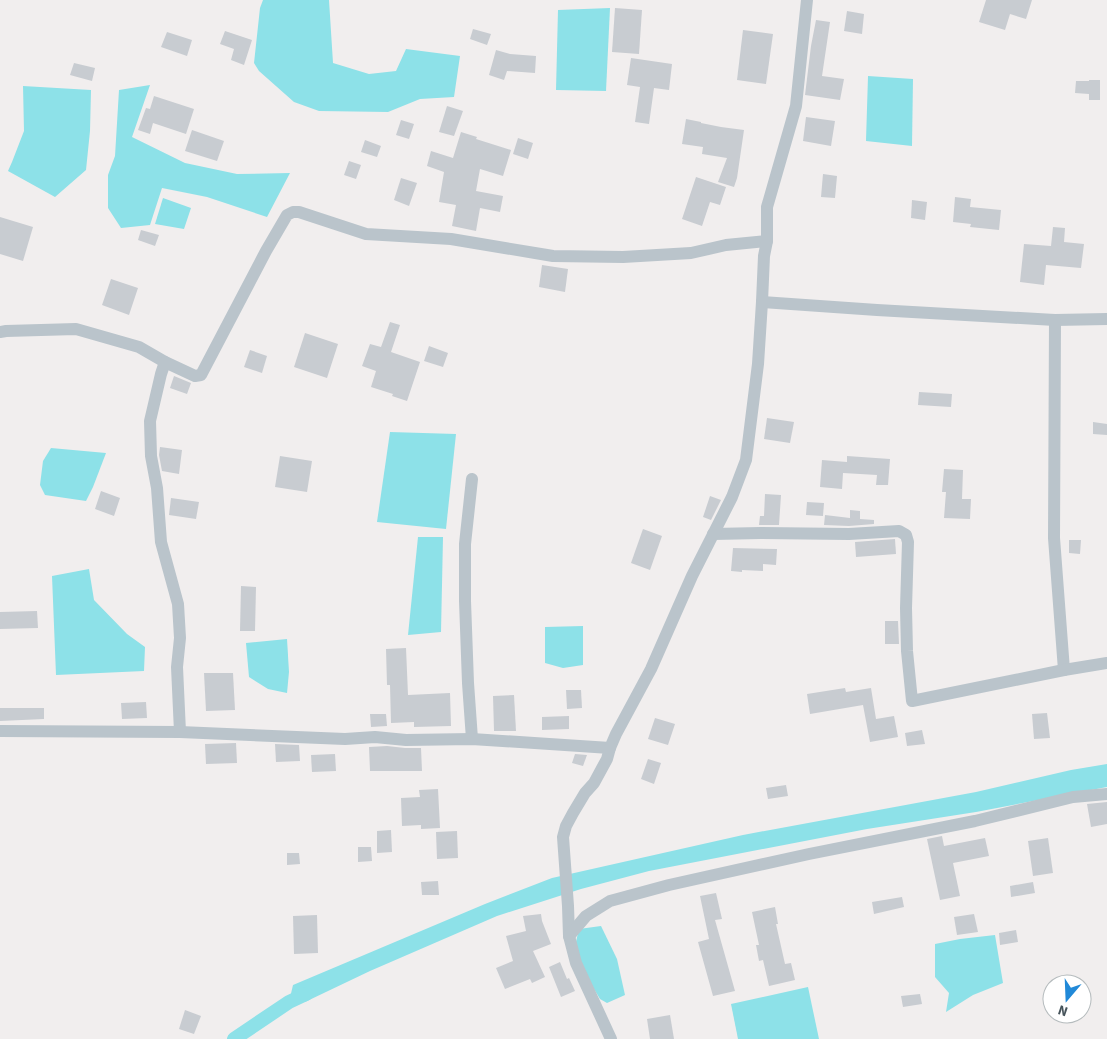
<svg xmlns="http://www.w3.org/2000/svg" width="1107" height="1039" viewBox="0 0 1107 1039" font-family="'Source Sans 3',sans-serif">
	<rect width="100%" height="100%" fill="#f1eeee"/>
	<g fill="#8de1e8">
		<path d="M263,0H329L333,63L369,74L396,71L406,49L460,56L454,97L420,99L388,112L319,111L294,102L259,71L254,63L260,8Z"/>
		<path d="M610,8L606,91L556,90L558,10Z"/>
		<path d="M868,76L913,79L912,146L866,141Z"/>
		<path d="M150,85L132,137L185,163L237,174L290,173L267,217L207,197L162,188L150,225L121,228L108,208V175L115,156L119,90Z"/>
		<path d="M23,86L91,90L90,131L86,170L55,197L8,171L12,162L24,131Z"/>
		<path d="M163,198L191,208L184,229L155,224Z"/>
		<path d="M390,432L456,434L446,529L377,522Z"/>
		<path d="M51,448L106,453L93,487L86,501L45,495L40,485L43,461Z"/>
		<path d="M418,537H443L441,632L408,635Z"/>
		<path d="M89,569L94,600L127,634L145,647L144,671L56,675L52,576Z"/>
		<path d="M583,626V665L563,668L545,663V627Z"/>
		<path d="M287,639L289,672L287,693L268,689L249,677L246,643Z"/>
		<path d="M1107,764V787L976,812L867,829L649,871L581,889L497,916L370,971L305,1002H289L293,985L485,904L552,878L743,835L976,792L1071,770Z"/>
		<path d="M601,926L617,959L625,995L607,1003L600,999L573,954L579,929Z"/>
		<path d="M995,935L1003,983L973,995L946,1012L949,993L935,977V944L960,939Z"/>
		<path d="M808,987L819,1039H738L731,1004Z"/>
	</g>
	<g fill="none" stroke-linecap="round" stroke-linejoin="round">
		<path stroke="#8de1e8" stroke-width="14" d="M234,1039L289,1002L306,994"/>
	</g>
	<g fill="#c8ccd1">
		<path d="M986,0H1032L1026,19L1010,14L1005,30L979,22Z"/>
		<path d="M615,8L642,10L639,54L612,52Z"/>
		<path d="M847,11L864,14L862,34L844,31Z"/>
		<path d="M816,20L830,22L822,76L844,79L840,100L805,95L811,46Z"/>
		<path d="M473,29L491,34L487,45L470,39Z"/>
		<path d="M743,30L773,34L766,84L737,80Z"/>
		<path d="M225,31L252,40L244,65L231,60L234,49L220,44Z"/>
		<path d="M167,32L192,40L187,56L161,47Z"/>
		<path d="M496,50L510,54L536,56L535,73L507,71L504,80L489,75Z"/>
		<path d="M631,58L672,64L669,90L654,88L649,124L635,122L640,87L627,85Z"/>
		<path d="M74,63L95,68L92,81L70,75Z"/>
		<path d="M1089,80H1100V100H1089V94L1075,93L1076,81H1089Z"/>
		<path d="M154,96L194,109L186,134L153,123L150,134L138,130L146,108L150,109Z"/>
		<path d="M447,106L463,111L454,136L439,132Z"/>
		<path d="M806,117L835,121L831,146L803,141Z"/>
		<path d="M686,119L701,122V123L721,127L744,130L737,178L734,187L718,182L727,158L702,154L703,147L682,144Z"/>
		<path d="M401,120L414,124L409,139L396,135Z"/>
		<path d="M192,130L224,141L217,161L185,151Z"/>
		<path d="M461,132L477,137L476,139L511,150L503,176L480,169L476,191L503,196L500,212L480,208L476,231L452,226L456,205L439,202L444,172L427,166L431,151L453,158Z"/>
		<path d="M518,138L533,143L528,159L513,154Z"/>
		<path d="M365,140L381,146L377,157L361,152Z"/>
		<path d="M349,161L361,165L356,179L344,175Z"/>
		<path d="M823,174L837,176L835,198L821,197Z"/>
		<path d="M696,177L726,187L720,205L710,202L702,226L682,219Z"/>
		<path d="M401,178L417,183L409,206L394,200Z"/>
		<path d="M955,197L971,199L970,207L1001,210L999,230L970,227L971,224L953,222Z"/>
		<path d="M912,200L927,202L925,220L911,218Z"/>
		<path d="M0,217L33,227L23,261L0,254Z"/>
		<path d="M1053,227L1065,228L1064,242L1084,244L1081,268L1046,265L1044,285L1020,282L1024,244L1051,246Z"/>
		<path d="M141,230L159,235L155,246L138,240Z"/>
		<path d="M542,265L568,269L565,292L539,287Z"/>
		<path d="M111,279L138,288L129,315L102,305Z"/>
		<path d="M390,322L400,325L391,352L420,362L407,401L392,396L393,394L371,387L376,371L362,366L370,344L381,347Z"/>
		<path d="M305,333L338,344L327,378L294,367Z"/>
		<path d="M429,346L448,353L443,367L424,361Z"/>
		<path d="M250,350L267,356L262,373L244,367Z"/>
		<path d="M174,376L191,383L187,394L170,388Z"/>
		<path d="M919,392L952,394L951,407L918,405Z"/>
		<path d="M767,418L794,422L790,443L764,439Z"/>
		<path d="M1093,422L1107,424V435L1093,434Z"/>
		<path d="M160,447L182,450L179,474L162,471L159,455Z"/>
		<path d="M280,456L312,461L307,492L275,487Z"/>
		<path d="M847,456L890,459L888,485H876L877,475L843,473L842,489L820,487L822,460L847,462Z"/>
		<path d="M944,469L963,470L962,499H971L970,519L944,518L946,492H942Z"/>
		<path d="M101,491L120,498L114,516L95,509Z"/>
		<path d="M765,494L781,495L779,525H759L760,516H764Z"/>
		<path d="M710,496L721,500L711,520L703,517Z"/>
		<path d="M171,498L199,502L196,519L169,515Z"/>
		<path d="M807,502L824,503L823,516L806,515Z"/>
		<path d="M850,510L860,511V519L874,520V524L849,526L824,525L825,515L850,518Z"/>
		<path d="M643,529L662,536L650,570L631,563Z"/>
		<path d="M895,539L896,554L856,557L855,542Z"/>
		<path d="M1069,540H1081L1080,554L1069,553Z"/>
		<path d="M733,548L777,549L776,565L763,564V571L742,570V572L731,571Z"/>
		<path d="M241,586L256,587L255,631H240Z"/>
		<path d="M37,611L38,628L0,629V612Z"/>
		<path d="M885,621H898L899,644H885Z"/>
		<path d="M406,648L408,695L450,693L451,726L414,727V722L391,723L390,685H387L386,649Z"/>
		<path d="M204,673H233L235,710L206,711Z"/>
		<path d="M845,688L846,692L871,688L876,719L894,716L898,737L870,742L863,705L810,714L807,694Z"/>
		<path d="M566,690H581L582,708L567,709Z"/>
		<path d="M514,695L516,731H494L493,696Z"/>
		<path d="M146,702L147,718L122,719L121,703Z"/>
		<path d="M0,708H44V719L0,721Z"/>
		<path d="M1047,713L1050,738L1034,739L1032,714Z"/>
		<path d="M370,714H386L387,726L371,727Z"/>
		<path d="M569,716V729L542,730V717Z"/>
		<path d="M655,718L675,724L668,745L648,739Z"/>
		<path d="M922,730L925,744L907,746L905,733Z"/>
		<path d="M236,743L237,763L206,764L205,744Z"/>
		<path d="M275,744L299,745L300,761L276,762Z"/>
		<path d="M387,746L405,748H421L422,771H370L369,747Z"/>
		<path d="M335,754L336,771L312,772L311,755Z"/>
		<path d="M575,754L587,755L583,766L572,763Z"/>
		<path d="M648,759L661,763L654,784L641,779Z"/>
		<path d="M786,785L788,796L768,799L766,788Z"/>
		<path d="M438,789L440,828L421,829V825L402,826L401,798L420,797L419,790Z"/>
		<path d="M1107,802V824L1091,827L1087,804Z"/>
		<path d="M391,830L392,852L377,853V831Z"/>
		<path d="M457,831L458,858L437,859L436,832Z"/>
		<path d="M942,836L944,846L985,838L989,856L953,863L960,896L940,900L927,839Z"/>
		<path d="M1048,838L1053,873L1033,876L1028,841Z"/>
		<path d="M358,847H371L372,861L358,862Z"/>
		<path d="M287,853H299L300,864L287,865Z"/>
		<path d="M438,881L439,895H422L421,882Z"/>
		<path d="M1033,882L1035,893L1011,897L1010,886Z"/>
		<path d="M716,893L722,919L715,920L735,991L713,996L698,942L709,939L700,896Z"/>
		<path d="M902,897L904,907L874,914L872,902Z"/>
		<path d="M775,907L778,924H776L785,964L791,963L795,980L769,986L763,960L759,961L756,945H759L752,912Z"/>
		<path d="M541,914L542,921L551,944L533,951L545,977L532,983L530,979L505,989L496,968L513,961L506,936L526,931L523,916Z"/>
		<path d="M974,914L978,932L957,935L954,917Z"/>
		<path d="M317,915L318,953L294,954L293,916Z"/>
		<path d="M1016,930L1018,942L1000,945L999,933Z"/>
		<path d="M560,962L567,979L569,978L575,991L561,997L549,967Z"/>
		<path d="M920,994L922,1004L903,1007L901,996Z"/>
		<path d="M185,1010L201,1016L194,1034L179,1029Z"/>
		<path d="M670,1015L674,1039H650L647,1019Z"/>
	</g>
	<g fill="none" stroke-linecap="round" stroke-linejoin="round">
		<g stroke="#bac4cb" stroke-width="12">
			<path d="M762,302L877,310L1055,320L1107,319"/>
			<path d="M1055,320L1054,538L1064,670"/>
			<path d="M0,332L6,331L76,329L139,347L165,362L195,376L201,375L266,251L287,215L293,212H299L366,234L451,239L553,256L623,257L691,253L726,245L767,241"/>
			<path d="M165,362L161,374L150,421L151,456L157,488L161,542L178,604L180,638L177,667L180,732"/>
			<path d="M472,479L465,544V601L468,683L472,739"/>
			<path d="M713,534L761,533L849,534L899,531L906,535L908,542L906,608L907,651L912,701L1064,670L1107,663"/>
			<path d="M0,731L180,732L345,739L375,737L406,740L472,739L610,748L616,734L651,669L692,576L732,497L746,460L758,364L762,302L764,256L767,241V207L796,106L807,0"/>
			<path d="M610,748L607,759L594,783L585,793L573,813L566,826L563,837L568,906L569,936L576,963L611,1039"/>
			<path d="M569,936L586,916L610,901L669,885L809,854L975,821L1073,797L1107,794"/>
		</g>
	</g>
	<g transform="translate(1067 999) rotate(199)"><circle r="24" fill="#ffffff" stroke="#b5bbbd"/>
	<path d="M0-4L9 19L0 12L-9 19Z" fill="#2189d8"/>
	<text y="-8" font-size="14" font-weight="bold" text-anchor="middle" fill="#47545b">N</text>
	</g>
</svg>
